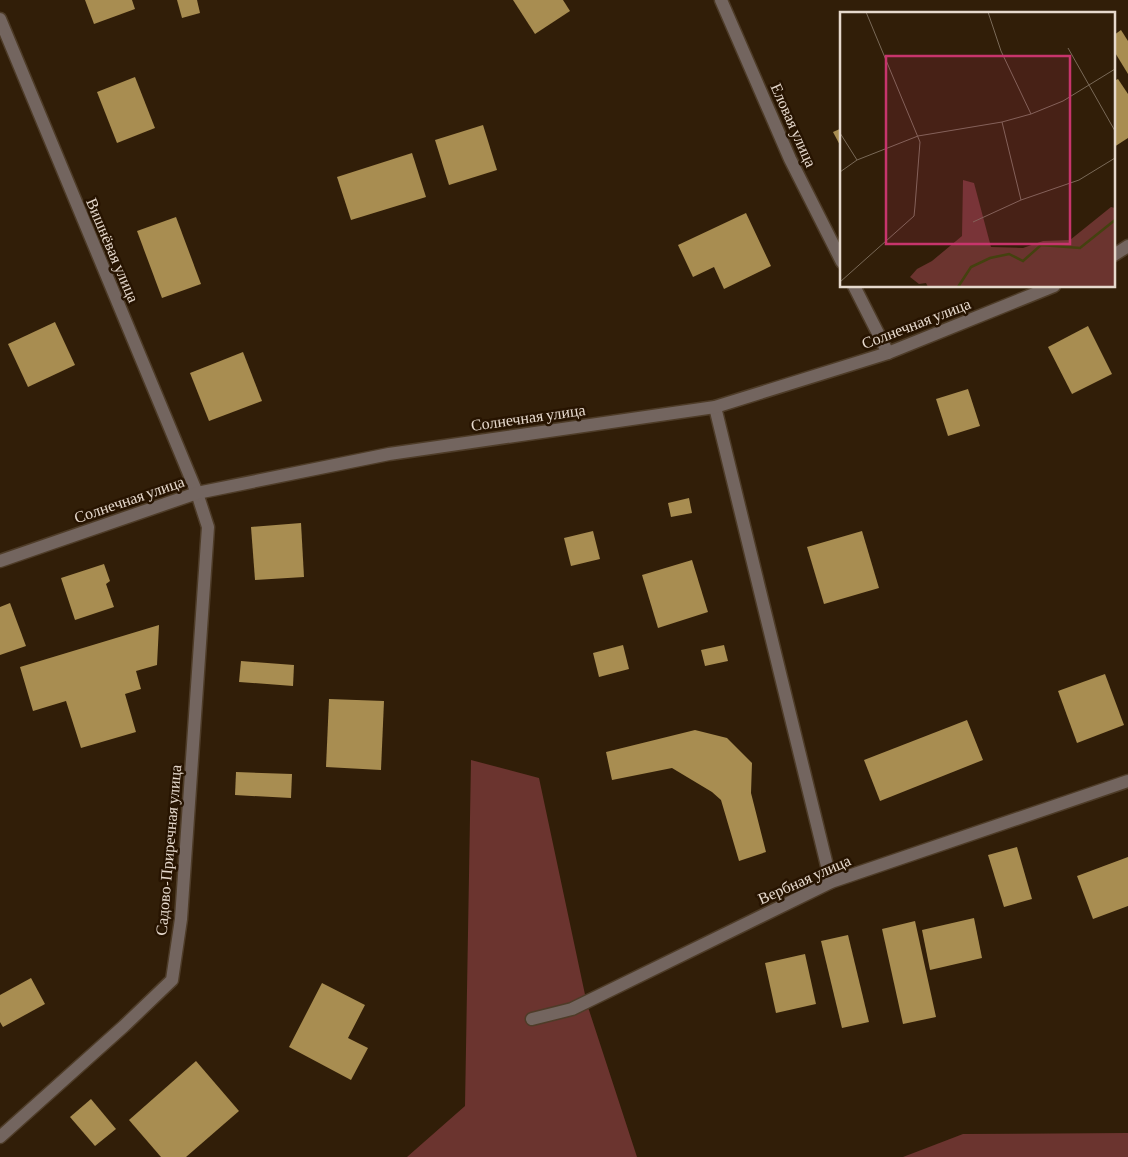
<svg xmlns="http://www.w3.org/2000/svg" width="1128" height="1157" viewBox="0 0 1128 1157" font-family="'Crimson Pro',serif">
	<rect width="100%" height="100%" fill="#311e08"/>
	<g fill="#6b342f">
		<path d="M471,760L539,778L587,1004L637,1157H407L465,1106Z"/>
		<path d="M1128,1133V1157H903L963,1134Z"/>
	</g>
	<g fill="#a88d51">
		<path d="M85,0H132L135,9L94,24Z"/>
		<path d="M177,0H197L200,13L182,18Z"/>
		<path d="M513,0H563L570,11L535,34Z"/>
		<path d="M1121,30L1128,41V74L1114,51V35Z"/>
		<path d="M135,77L155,128L117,143L97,92Z"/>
		<path d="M1118,79L1128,94V138L1114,147V81Z"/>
		<path d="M483,125L497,170L449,185L435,140Z"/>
		<path d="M842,128V149L833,132Z"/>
		<path d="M412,153L426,197L351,220L337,177Z"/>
		<path d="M746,213L771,266L724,289L714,267L693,277L678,245Z"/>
		<path d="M176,217L201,284L162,298L137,231Z"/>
		<path d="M55,322L75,365L28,387L8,344Z"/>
		<path d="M1088,326L1112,374L1072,394L1048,347Z"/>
		<path d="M243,352L262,401L209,421L190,373Z"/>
		<path d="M968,389L980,426L948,436L936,399Z"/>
		<path d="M689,498L692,513L671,517L668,503Z"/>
		<path d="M301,523L304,577L255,580L251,527Z"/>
		<path d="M593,531L600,559L571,566L564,538Z"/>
		<path d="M862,531L879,588L824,604L807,547Z"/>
		<path d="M692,560L708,612L658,628L642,575Z"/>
		<path d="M104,564L110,581L106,584L114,607L75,620L61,578Z"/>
		<path d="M10,603L26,646L0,655V607Z"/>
		<path d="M159,625L157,665L136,671L141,689L125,694L136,732L81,748L66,701L33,711L20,667Z"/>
		<path d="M623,645L629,669L599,677L593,653Z"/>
		<path d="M724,645L728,661L705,666L701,650Z"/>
		<path d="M241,661L294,665L293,686L239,682Z"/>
		<path d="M1105,674L1124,725L1077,743L1058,691Z"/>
		<path d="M329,699L384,701L381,770L326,767Z"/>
		<path d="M967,720L983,760L880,801L864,760Z"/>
		<path d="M695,730L727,738L752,763L751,793L766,852L739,861L721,800L712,792L672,768L612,780L606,752Z"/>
		<path d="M236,772L292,774L291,798L235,795Z"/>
		<path d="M1017,847L1032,899L1004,907L988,855Z"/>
		<path d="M1128,857V906L1093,919L1077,876Z"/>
		<path d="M974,918L982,958L930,970L922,930Z"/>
		<path d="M915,921L936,1017L903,1024L882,929Z"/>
		<path d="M848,935L869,1022L842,1028L821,941Z"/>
		<path d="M805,954L816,1004L776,1013L765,963Z"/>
		<path d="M31,978L45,1004L3,1027L0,1022V995Z"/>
		<path d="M322,983L365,1005L348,1038L368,1048L351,1080L289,1047Z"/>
		<path d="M196,1061L239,1111L186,1157H161L129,1120Z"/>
		<path d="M91,1099L116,1129L95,1146L70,1117Z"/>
	</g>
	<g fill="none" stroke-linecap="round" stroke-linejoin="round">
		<defs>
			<g id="minor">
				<path d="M721,0L790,159L842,262"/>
				<path d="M0,19L197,493L208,527L181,919L172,980L124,1026L0,1137"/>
				<path d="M1114,255L1128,246"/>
				<path d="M854,286L888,353"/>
				<path d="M715,407L831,882"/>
				<path d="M0,561L197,493L389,454L715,407L888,353L1054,286"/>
				<path d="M532,1019L572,1009L831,882L1128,781"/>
			</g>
		</defs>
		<use href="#minor" stroke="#4e3c28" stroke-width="15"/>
		<use href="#minor" stroke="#73655f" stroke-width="12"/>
	</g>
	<g text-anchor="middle" stroke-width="5" stroke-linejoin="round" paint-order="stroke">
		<g font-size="16" fill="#e6d9cd" stroke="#271401">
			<text transform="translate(794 125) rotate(66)" y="6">Еловая улица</text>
			<text transform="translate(113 250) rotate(67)" y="6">Вишнёвая улица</text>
			<text transform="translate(916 323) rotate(-21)" y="6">Солнечная улица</text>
			<text transform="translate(528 417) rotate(-8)" y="6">Солнечная улица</text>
			<text transform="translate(129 499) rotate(-19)" y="6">Солнечная улица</text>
			<text transform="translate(168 850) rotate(-85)" y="6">Садово-Приречная улица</text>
			<text transform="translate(804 879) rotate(-24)" y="6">Вербная улица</text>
		</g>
	</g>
	<g transform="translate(840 12)">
		<rect width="275" height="275" fill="#311e08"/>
		<path d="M123,168L134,171L151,235L183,236L203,229L230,228L271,195L275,196V275H88L86,271L79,272L70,265L77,257L92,249L122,224Z" fill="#6b342f"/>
		<path fill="none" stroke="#44410f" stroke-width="2.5" d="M118,275L131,255L150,246L169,242L183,249L201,233L240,236L275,208"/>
		<path fill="none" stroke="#796957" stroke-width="1" d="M148,0L161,39L191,102M228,36L275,119M162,110L181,188M0,121L17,148M0,160L17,148L78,124L162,110L191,102L223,89L275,57M133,210L181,188L239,168L275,146M0,270L74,204L75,194L80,130L26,0"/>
		<path fill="#c7356c" fill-opacity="0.15" stroke="#c7356c" stroke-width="2.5" d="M46,44H230V232H46Z"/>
		<rect width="275" height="275" fill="none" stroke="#e6d9cd" stroke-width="2.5"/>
	</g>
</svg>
